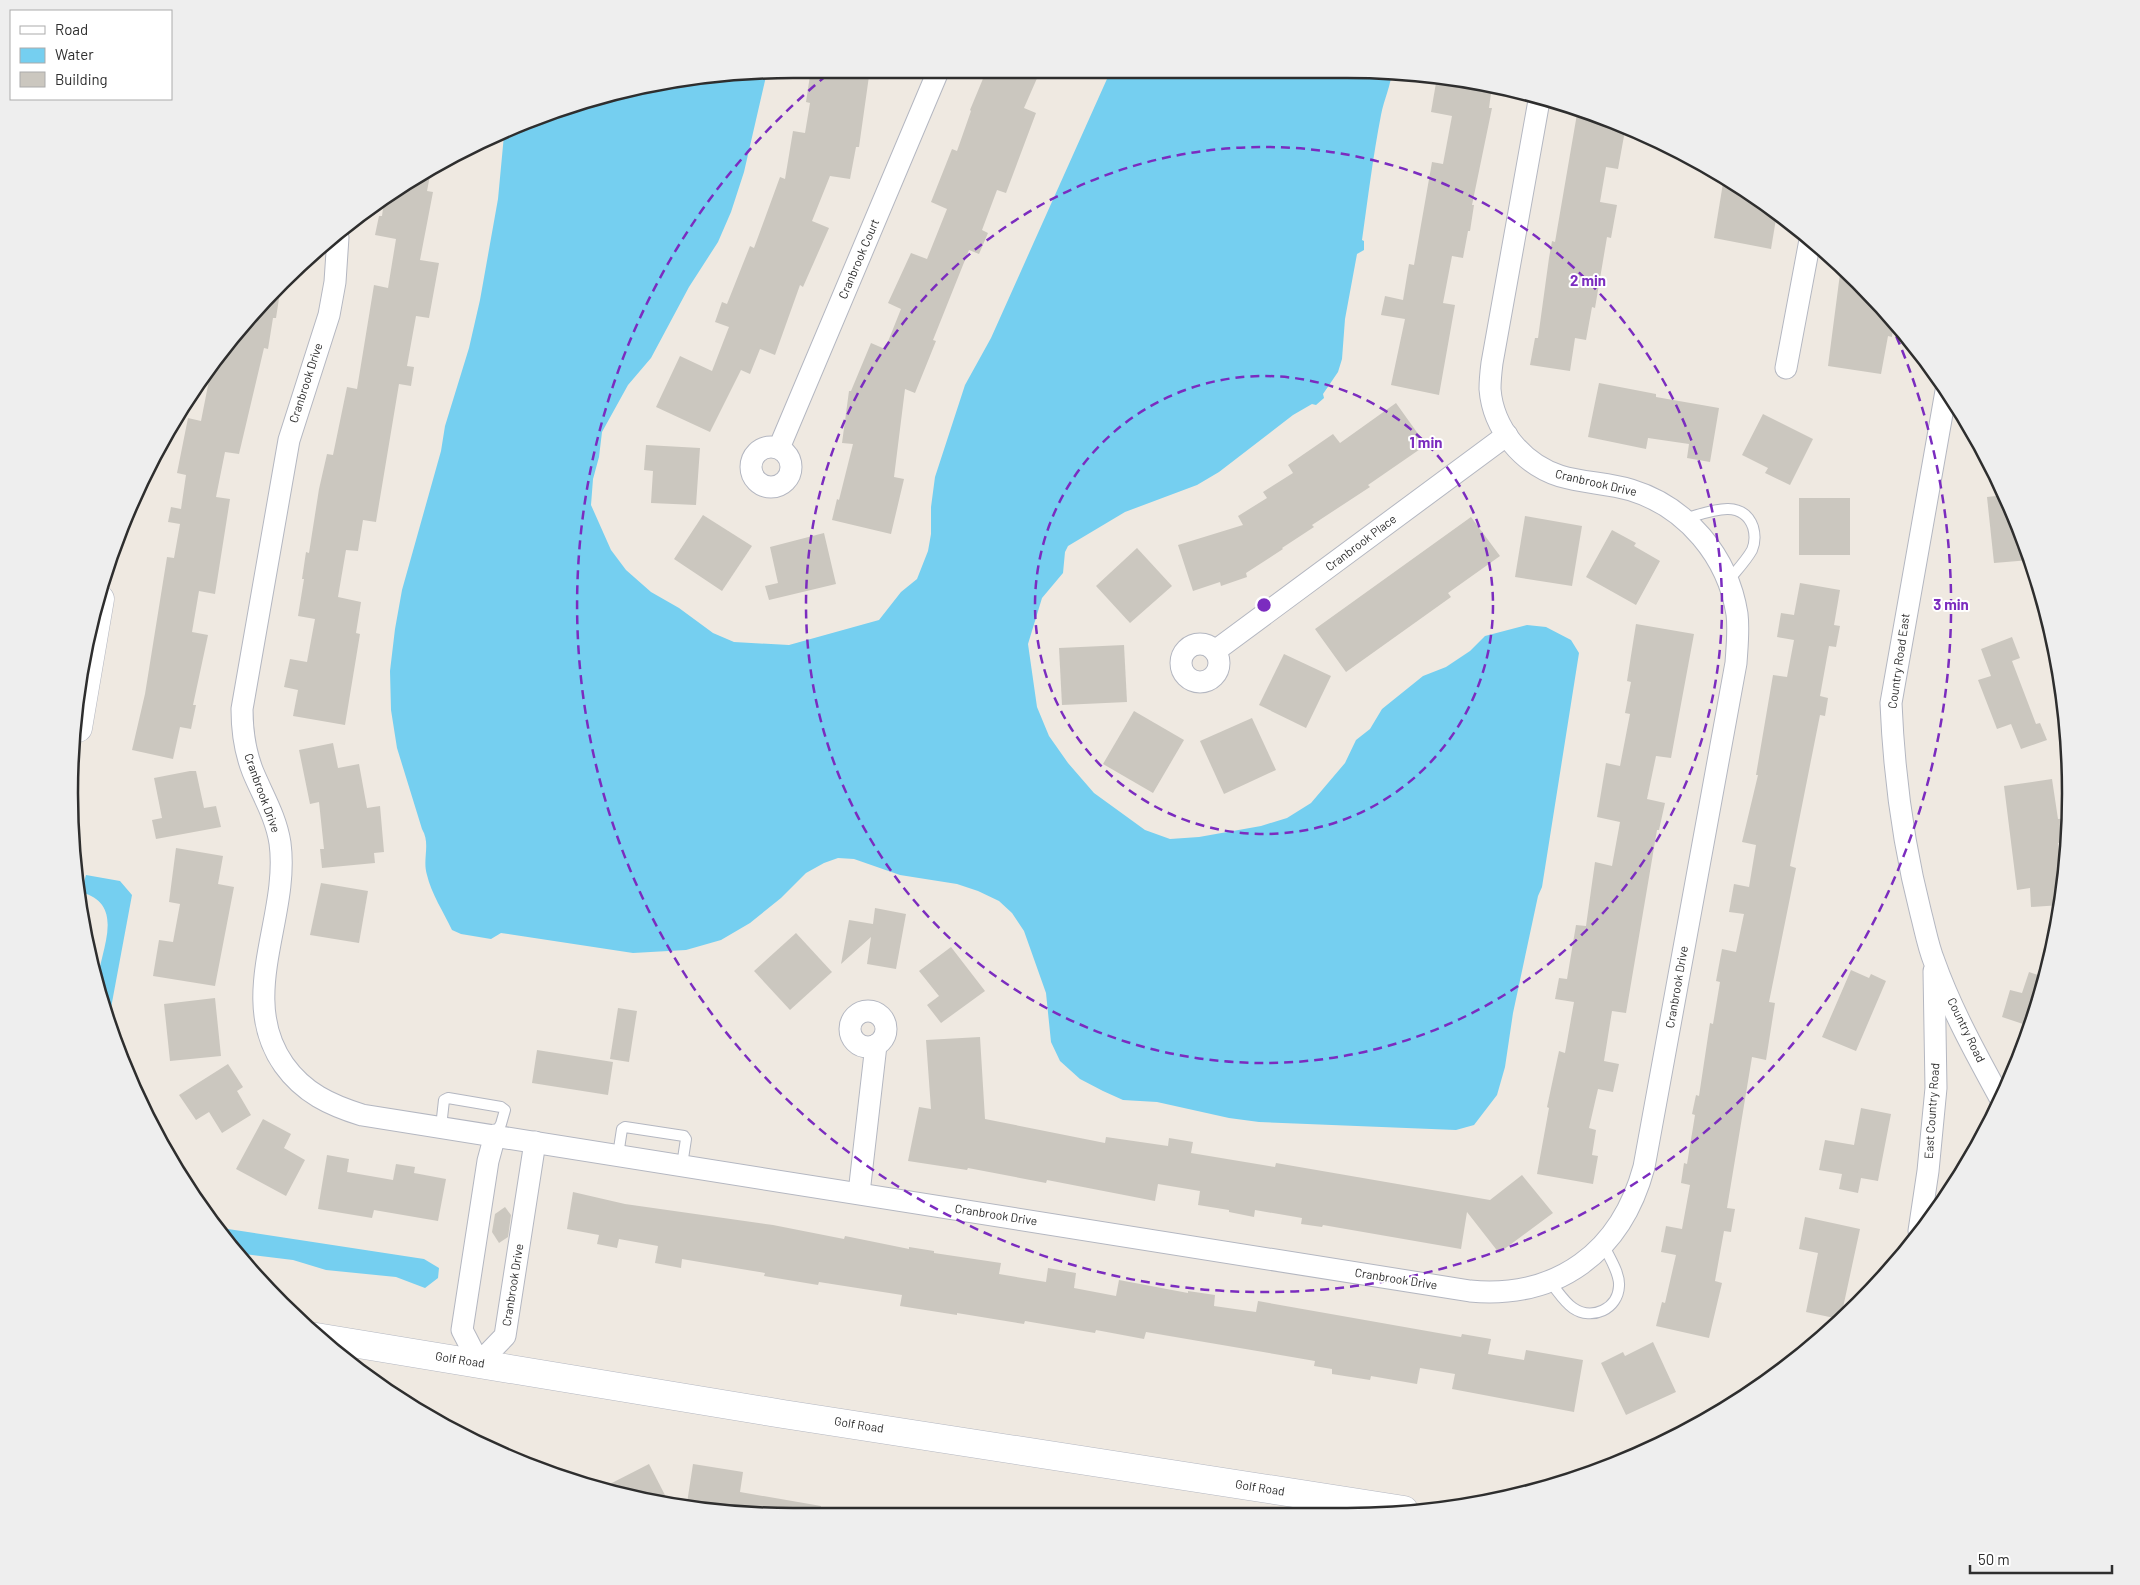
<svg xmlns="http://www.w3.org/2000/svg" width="2140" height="1585" viewBox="0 0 2140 1585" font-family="Barlow,sans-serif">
	<rect width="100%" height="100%" fill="#efe9e1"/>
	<g fill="#75cff0">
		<path d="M1111,70H1392C1391,86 1384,99 1381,115C1373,156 1368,198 1362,240L1364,241V250L1357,254L1345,319L1342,359L1338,372L1323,394L1324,398L1316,405L1312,404L1293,415L1219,472L1197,485L1125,512L1068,546L1065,552L1063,573L1042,598L1028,644L1037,707L1049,736L1068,763L1094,793L1145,830L1170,839L1199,837L1261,826L1287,818L1311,803L1345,763L1356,740L1370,729L1382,709L1423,676L1446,667L1470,651L1485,636L1527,625L1546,627L1571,640L1579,653L1542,887L1538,896L1513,1013L1505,1067L1497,1095L1474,1125L1456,1130L1259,1122L1229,1118L1157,1102L1123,1100L1103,1091L1080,1079L1060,1061L1051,1042L1046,993L1024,931L1012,913L999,901L978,891L957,884L900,875L854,859L838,858L824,863L806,873L781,898L750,923L721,940L686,950L633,953L501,933L491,939L461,934L452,930C444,913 431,893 427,875C422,859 431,844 422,829L397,748L391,710L390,671L395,629L402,590L441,451L445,426L469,348L480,300L498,199L504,135L605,93L767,72L744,172L731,212L718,242L689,287L651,358L628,385L602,432L599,457L593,479L591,505L611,550L626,570L651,592L679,608L713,633L734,642L789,645L879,620L901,592L917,579L928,551L931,534V507L935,477L965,385L991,338Z"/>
		<path d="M86,875L120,881L132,895L108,1024C105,1014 98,1001 97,991C95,958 131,906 81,892Z"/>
		<path d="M215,1227L424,1259L439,1268L438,1278L425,1288L396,1277L326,1270L293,1260L237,1253Z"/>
	</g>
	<g fill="#cbc7bf">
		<path d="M811,69H870L859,147H856L850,179L830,176L812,221L829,228L803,287L800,285L775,355L760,349L750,374L741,370L710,432L656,407L680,356L712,371L729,327L715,322L722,302L727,304L750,246L754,248L780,177L785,179L793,131L805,133L810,103L806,102Z"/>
		<path d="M987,69H1022L1038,76L1024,108L1036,113L1006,193L997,190L982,230L988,233L979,254L969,250L933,340L936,341L915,393L905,389L894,477L904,479L891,534L832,520L837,499L839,500L853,444L842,443L849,391H851L871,343L885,349L901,309L888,303L911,253L927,259L947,209L931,202L952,149L957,151L971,111L970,110Z"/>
		<path d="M1437,77L1492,86L1489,108H1492L1472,205H1474L1470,231H1468L1463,258L1452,256L1443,303L1455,305L1439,395L1391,385L1405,319L1381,315L1385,296L1403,300L1409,264L1414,265L1432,162L1443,164L1452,116L1431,112Z"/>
		<path d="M1578,108L1626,125L1618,169L1606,167L1600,202L1617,205L1611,238L1607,237L1595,308L1592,307L1586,340L1575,338L1570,371L1530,365L1535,338H1538L1549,258L1552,241L1555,242Z"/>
		<path d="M432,165L427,191L433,192L420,260L439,263L429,318L416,316L407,366L414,367L411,386L399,384L376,522L363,520L358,551L346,550L338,597L361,602L356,633L360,634L345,725L293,716L298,690L284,687L290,659L307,662L315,619L298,616L304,579H302L306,552L309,553L319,489L327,454L333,455L347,387L357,389L374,285L388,288L396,239L375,235L379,216H382L384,201Z"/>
		<path d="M1724,177L1750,191L1777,213L1771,249L1714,238Z"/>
		<path d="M1841,266L1859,281L1894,321L1892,337L1888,336L1881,374L1828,366Z"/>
		<path d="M282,279L276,318H273L268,349L264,348L239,454L225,452L216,497L230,499L215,594L199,591L192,632L208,635L193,705H196L191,729L180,727L173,759L132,750L145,694L167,557L174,558L180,524L168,522L171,507L181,509L186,475L177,473L188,418L201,421L212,365Z"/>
		<path d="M1599,383L1656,394V397L1719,408L1710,462L1687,458L1689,444L1648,438L1646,449L1588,437Z"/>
		<path d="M1396,403L1426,445L1368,485L1370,487L1312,525L1314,527L1282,548L1283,549L1246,573L1247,577L1221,586L1220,582L1193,591L1178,545L1243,525L1238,516L1267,498L1263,492L1293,473L1288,465L1333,434L1340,443Z"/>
		<path d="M1763,414L1813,439L1790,485L1765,473L1768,468L1742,455Z"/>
		<path d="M646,445L700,448L696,505L651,503L653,471L644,470Z"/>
		<path d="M2005,495L2030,560L1994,563L1987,497Z"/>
		<rect x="1799" y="498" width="51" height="57"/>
		<path d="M703,515L752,546L722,591L674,559Z"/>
		<path d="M1525,516L1582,526L1572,586L1515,577Z"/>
		<path d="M1471,517L1500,556L1448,593L1451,597L1346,672L1315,629Z"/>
		<path d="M1612,530L1636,543L1634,546L1660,561L1636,605L1586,577Z"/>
		<path d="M824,533L836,584L769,600L765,586L778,583L770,547Z"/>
		<path d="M1137,548L1172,586L1130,623L1096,586Z"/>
		<path d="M1800,583L1840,590L1834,625L1840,626L1836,647L1829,646L1820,696L1828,698L1825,716L1820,715L1790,866L1796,868L1769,1002L1775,1003L1766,1060L1752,1057L1727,1208L1735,1209L1731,1232L1724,1231L1715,1281L1722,1283L1709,1338L1656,1326L1662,1302L1665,1303L1676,1255L1661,1252L1666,1226L1682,1229L1690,1185L1681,1183L1684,1163L1687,1164L1695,1115L1692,1114L1696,1095L1699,1096L1710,1023L1713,1024L1720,982L1716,981L1722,949L1736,952L1744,914L1729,912L1734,884L1749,887L1756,845L1742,842L1758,775H1756L1773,675L1787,677L1794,640L1777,637L1781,613L1794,615Z"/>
		<path d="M1636,624L1694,634L1671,758L1656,756L1647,799L1665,803L1659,830H1657L1626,1013L1612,1011L1604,1061L1619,1064L1613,1092L1598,1089L1589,1128L1596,1130L1592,1155L1598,1156L1593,1184L1537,1174L1549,1108L1547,1107L1559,1051L1565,1053L1574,1002L1555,999L1559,978L1567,979L1576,925L1586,926L1595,862L1612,866L1620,822L1597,817L1606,763L1620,766L1630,714L1625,713L1631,682L1627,681Z"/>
		<path d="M2012,637L2020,658L2012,661L2036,724L2040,723L2047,740L2021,749L2011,724L1997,729L1978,680L1991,676L1981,649Z"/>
		<path d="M1124,645L1127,702L1062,705L1059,648Z"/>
		<path d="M1284,654L1331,676L1306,728L1259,705Z"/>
		<path d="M1134,711L1184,740L1153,793L1103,764Z"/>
		<path d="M1252,718L1276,770L1224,794L1200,741Z"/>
		<path d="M333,743L338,768L359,764L367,808L380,806L384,852L374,853L375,863L322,868L320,849H324L319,802L310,804L299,750Z"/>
		<path d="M190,771H196L204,808L216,806L221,827L156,839L152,820L162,818L154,778Z"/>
		<path d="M2052,779L2058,819L2067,818V842L2058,843L2061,880H2065V887L2061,905L2031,907L2030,888L2017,890L2004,786Z"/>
		<path d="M176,848L223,856L218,884L234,887L215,986L153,976L159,940L173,942L180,904L169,902Z"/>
		<path d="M321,883L368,891L359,943L310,935Z"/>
		<path d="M875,908L906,914L896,969L867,964L871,937L841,964L849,920L873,924Z"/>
		<path d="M796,933L832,972L790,1010L754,971Z"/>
		<path d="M951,947L985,991L941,1023L927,1005L939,996L919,971Z"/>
		<path d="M1851,970L1869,978L1871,974L1886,981L1856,1051L1822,1037Z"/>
		<path d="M2029,972L2044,977L2032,1027L2002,1017L2010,990L2022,993Z"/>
		<path d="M215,998L221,1056L170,1061L164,1004Z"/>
		<path d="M618,1008L637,1011L629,1062L610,1059Z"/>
		<path d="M980,1037L985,1119L1105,1143L1106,1137L1168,1146L1169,1138L1193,1142L1191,1153L1275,1167L1276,1163L1490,1200L1522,1175L1553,1213L1499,1253L1467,1212L1461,1249L1323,1225L1322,1227L1301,1224L1302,1218L1255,1210L1254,1217L1229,1212V1210L1198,1205L1200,1191L1158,1184L1155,1201L1047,1180L1046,1183L968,1168L967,1170L908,1161L919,1107L931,1109L926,1040Z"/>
		<path d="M537,1050L613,1062L608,1095L532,1083Z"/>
		<path d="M228,1064L243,1087L237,1091L251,1115L222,1133L209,1112L196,1120L179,1095Z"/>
		<path d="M1861,1108L1891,1114L1878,1181L1861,1178L1858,1193L1839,1189L1842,1174L1819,1170L1825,1140L1854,1145Z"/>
		<path d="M263,1119L291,1134L284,1148L305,1160L286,1196L236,1169Z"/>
		<path d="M327,1155L349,1159L347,1172L393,1180L396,1164L415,1167L414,1173L446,1179L438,1221L374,1210L372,1218L318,1209Z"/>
		<path d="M573,1192L625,1204L773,1225L844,1239L845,1236L909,1249V1247L934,1251V1253L1001,1263L999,1274L1046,1282L1048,1268L1076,1273L1074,1288L1116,1296L1119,1280L1188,1293V1291L1215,1295L1214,1306L1256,1312L1258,1301L1461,1337L1462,1334L1491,1339L1488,1354L1524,1360L1526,1350L1583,1360L1574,1412L1452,1389L1455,1374L1420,1368L1417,1384L1371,1376L1370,1380L1332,1374V1369L1314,1366L1315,1361L1181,1338L1146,1332L1144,1339L1096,1330L1095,1333L1025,1321L1024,1324L957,1313V1315L900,1306L902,1295L819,1282L818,1285L764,1276L765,1273L682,1259L681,1268L655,1263L658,1246L619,1239L617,1248L597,1244L599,1235L567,1229Z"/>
		<path d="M505,1207L511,1215L508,1237L499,1243L492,1232L495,1214Z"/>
		<path d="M1805,1217L1860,1229L1841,1317L1839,1319L1806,1312L1818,1253L1799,1249Z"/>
		<path d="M1653,1342L1676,1392L1626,1415L1601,1363L1623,1352L1625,1356Z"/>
		<path d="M649,1464L667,1499L604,1487Z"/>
		<path d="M693,1464L743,1472L740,1492L821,1506L820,1514L745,1515L687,1503Z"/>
	</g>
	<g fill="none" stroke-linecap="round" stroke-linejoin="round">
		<defs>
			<g id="lane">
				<path d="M1684,519C1706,513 1742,496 1753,527C1755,534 1755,543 1752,550C1746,561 1736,571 1728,581"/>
				<path d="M441,1127L444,1100L448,1098L501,1107L505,1110L501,1124L495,1135"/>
				<path d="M618,1155L622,1129L625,1127L684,1136L686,1139L682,1165"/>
				<path d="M1550,1282C1557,1290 1564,1302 1573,1308C1592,1321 1618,1309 1619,1286C1620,1273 1609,1257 1604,1246"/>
			</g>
			<g id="street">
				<path d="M338,237L335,282L329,315L289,440L242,709C242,731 245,752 253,772C263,796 276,817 280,843C290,917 236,997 284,1065C304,1093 330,1105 362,1115L1470,1291C1558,1299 1621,1252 1644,1167L1736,663C1737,647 1739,630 1737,614C1728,557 1687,507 1631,490C1608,483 1583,483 1560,476C1523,464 1493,429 1490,389C1490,381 1491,371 1492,363L1540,95"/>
				<path d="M1786,368L1810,240"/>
				<path d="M1946,391L1891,703C1894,775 1903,844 1921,914C1925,929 1928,946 1934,961C1951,1009 1976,1054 2000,1098"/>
				<circle cx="771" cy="467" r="20"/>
				<path d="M779,448L939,69"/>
				<circle cx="1200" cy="663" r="19"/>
				<path d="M1215,651L1507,435"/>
				<circle cx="868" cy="1029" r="18"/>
				<path d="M495,1135L488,1161L462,1330L479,1363L505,1336L535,1142"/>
				<path d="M859,1193L876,1045"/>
				<path d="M1919,1231L1928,1171L1936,1088L1934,971"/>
			</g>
			<g id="secondary">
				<path d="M78,728L100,599"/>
				<path d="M316,1337L783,1414L1404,1510"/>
			</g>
		</defs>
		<use href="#lane" stroke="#b4b7c1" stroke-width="12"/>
		<use href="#street" stroke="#b4b7c1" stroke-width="23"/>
		<use href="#secondary" stroke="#b4b7c1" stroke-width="29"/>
		<use href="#lane" stroke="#fff" stroke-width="10"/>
		<use href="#street" stroke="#fff" stroke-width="21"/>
		<use href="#secondary" stroke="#fff" stroke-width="28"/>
	</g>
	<g fill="none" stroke="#7b2cbf" stroke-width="2.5" stroke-dasharray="9 6">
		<circle cx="1264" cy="605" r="229"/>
		<circle cx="1264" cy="605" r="458"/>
		<path d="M1884 309A687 687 0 1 1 832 71"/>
	</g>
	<g text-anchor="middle" stroke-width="4" stroke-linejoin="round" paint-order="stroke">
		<g font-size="12" fill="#2e2e2e" stroke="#fff">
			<text transform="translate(859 259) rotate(-67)" y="4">Cranbrook Court</text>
			<text transform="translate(306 383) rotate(-72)" y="4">Cranbrook Drive</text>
			<text transform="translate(1596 483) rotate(13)" y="4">Cranbrook Drive</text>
			<text transform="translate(1361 543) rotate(-37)" y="4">Cranbrook Place</text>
			<text transform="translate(1899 661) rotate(-82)" y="4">Country Road East</text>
			<text transform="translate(262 793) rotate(70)" y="4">Cranbrook Drive</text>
			<text transform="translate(1677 987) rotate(-80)" y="4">Cranbrook Drive</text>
			<text transform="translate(1966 1030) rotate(64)" y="4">Country Road</text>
			<text transform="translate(1932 1111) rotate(-86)" y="4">East Country Road</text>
			<text transform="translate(996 1215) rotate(9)" y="4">Cranbrook Drive</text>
			<text transform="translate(1396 1279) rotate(9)" y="4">Cranbrook Drive</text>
			<text transform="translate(513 1285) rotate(-81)" y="4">Cranbrook Drive</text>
			<text transform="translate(460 1360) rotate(9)" y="4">Golf Road</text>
			<text transform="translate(859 1425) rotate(9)" y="4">Golf Road</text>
			<text transform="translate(1260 1488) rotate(9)" y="4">Golf Road</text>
		</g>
	</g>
	<path d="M0 0H2140V1585H0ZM793 78H1347A715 715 0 0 1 2062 793V793A715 715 0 0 1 1347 1508H793A715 715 0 0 1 78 793V793A715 715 0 0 1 793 78Z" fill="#eee" fill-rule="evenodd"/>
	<path fill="none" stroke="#2e2e2e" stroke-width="2.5" d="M793 78H1347A715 715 0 0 1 2062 793V793A715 715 0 0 1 1347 1508H793A715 715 0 0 1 78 793V793A715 715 0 0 1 793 78Z"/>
	<circle cx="1264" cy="605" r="8" fill="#7b2cbf" stroke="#fff" stroke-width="2.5"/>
	<g font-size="15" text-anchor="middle" font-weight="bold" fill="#7b2cbf" stroke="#fff" stroke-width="4" stroke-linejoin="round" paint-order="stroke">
		<text x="1588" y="286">2 min</text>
		<text x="1426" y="448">1 min</text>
		<text x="1951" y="610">3 min</text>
	</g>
	<rect x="10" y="10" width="162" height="90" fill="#ffffff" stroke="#ababab"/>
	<rect x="20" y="26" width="25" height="8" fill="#ffffff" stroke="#ababab"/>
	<text x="55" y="35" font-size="15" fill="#2e2e2e">Road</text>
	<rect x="20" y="48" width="25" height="15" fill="#75cff0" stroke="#ababab"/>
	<text x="55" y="60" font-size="15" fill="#2e2e2e">Water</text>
	<rect x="20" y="72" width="25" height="15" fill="#cbc7bf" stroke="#ababab"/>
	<text x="55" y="85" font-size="15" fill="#2e2e2e">Building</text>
	<path d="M1970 1565v8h142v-8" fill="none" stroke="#2e2e2e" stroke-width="2.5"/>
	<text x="1978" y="1565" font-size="15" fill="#2e2e2e" stroke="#ffffff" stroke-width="4" paint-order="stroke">50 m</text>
</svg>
